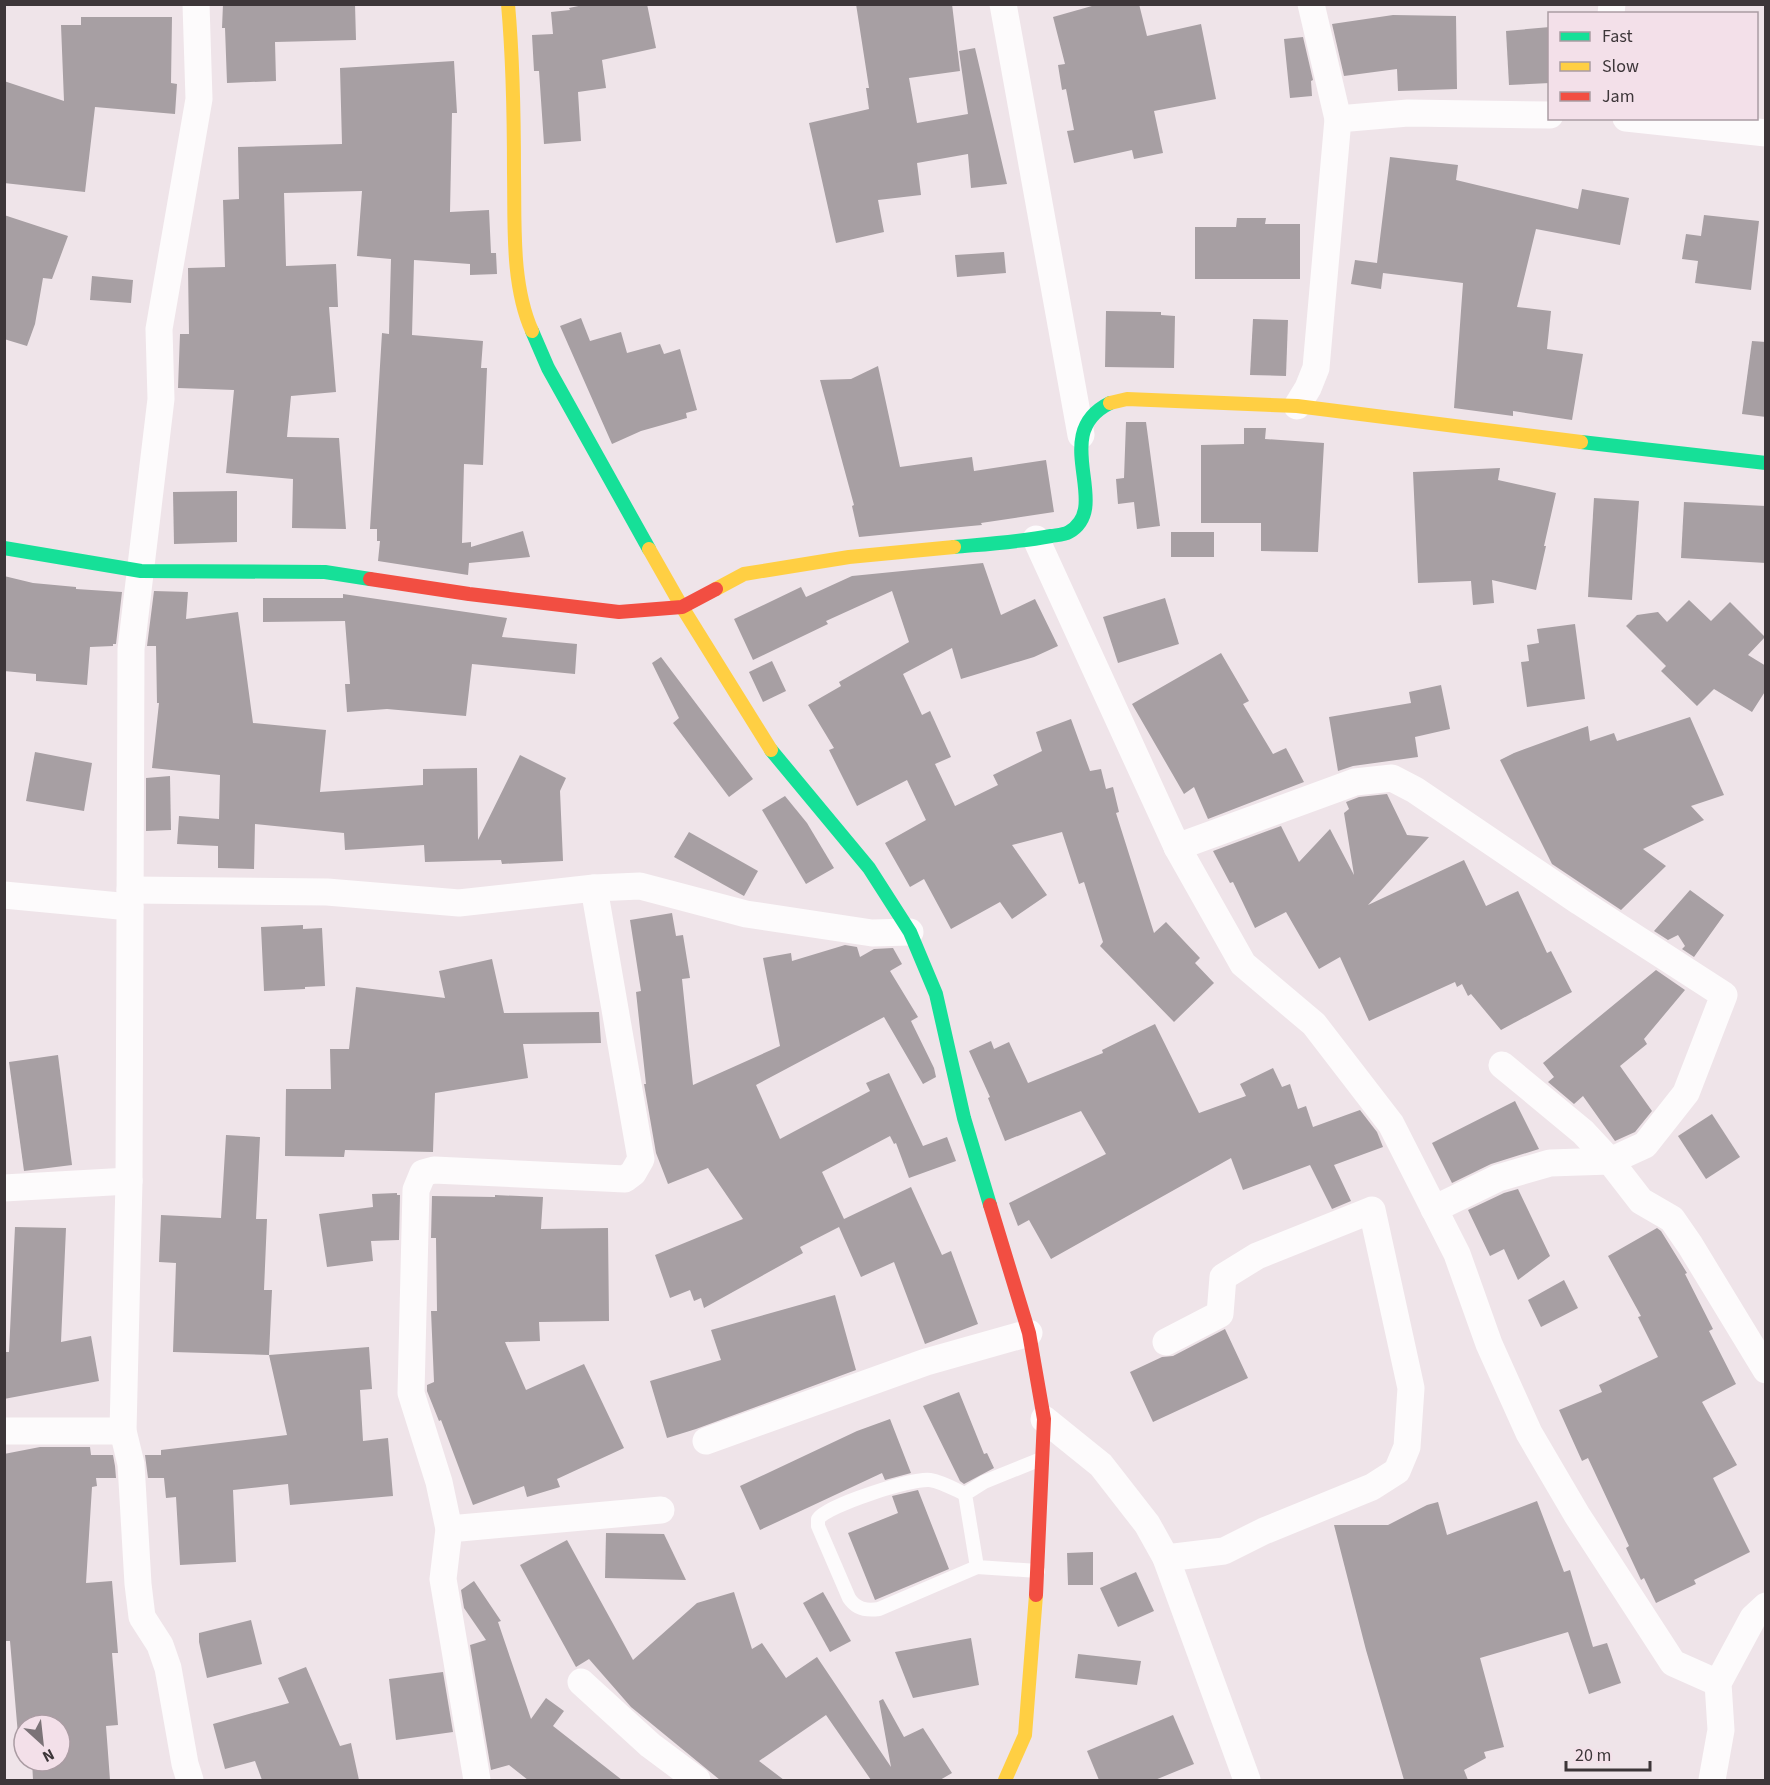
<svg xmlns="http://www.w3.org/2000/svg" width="1770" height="1785" viewBox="0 0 1770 1785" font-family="'Source Sans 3',sans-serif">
	<rect width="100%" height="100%" fill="#efe4e9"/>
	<g fill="#a79fa3">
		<path d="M223,4H355L356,40L275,42L276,81L227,83L225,28H222Z"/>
		<path d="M588,4H647L656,48L602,60L606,88L578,92L581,141L544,144L539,71H534L532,35L553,34L551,12L570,10L569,8Z"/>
		<path d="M856,4H952L960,71L909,78L917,123L968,114L959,51L975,48L1007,184L971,188L968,154L917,163L921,195L878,200L884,232L836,243L809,123L869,109L866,88H869Z"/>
		<path d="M1099,4H1139L1147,36L1201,24L1216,99L1154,111L1163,153L1134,159L1132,150L1074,163L1067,131L1074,130L1066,89L1062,90L1058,65L1065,64L1053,17Z"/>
		<path d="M1393,15L1456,16L1457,89L1398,91L1397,69L1344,76L1332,24Z"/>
		<path d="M81,17H172L171,83L177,84L175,114L95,107L85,192L4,183V81L64,101L61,25H81Z"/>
		<path d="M1550,27V83L1509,85L1506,31Z"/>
		<path d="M1303,37L1313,80L1311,81L1312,96L1290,98L1284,39Z"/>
		<path d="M454,61L457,113H452L450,212L489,210L491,253H496L497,274L470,275V264L414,260L412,335L483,341L481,368H487L483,465L464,464L462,543L471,542V547L523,531L530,557L469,563L468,575L378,561L380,541H377V529H370L382,333L389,334L391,259L357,256L362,191L284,193L286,266L336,264L338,307H329L336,392L291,396L287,437L339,438L346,529L292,528L293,479L226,473L234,390L178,388L180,334H189L188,268L225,267L223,200L239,199L238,147L342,144L340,68Z"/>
		<path d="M1390,157L1458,165L1456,180L1578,209L1582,189L1629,198L1620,245L1536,229L1517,307L1551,311L1547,349L1583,354L1572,420L1513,411V416L1454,408L1463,283L1383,273L1381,289L1351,284L1355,260L1377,263Z"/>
		<path d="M4,215L68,236L52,279L43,278L35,324L27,346L4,339Z"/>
		<path d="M1704,215L1759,221L1751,290L1695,283L1698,261L1682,259L1686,234L1701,236Z"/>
		<path d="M1237,218H1266L1265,224H1300V279H1195V227H1236Z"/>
		<path d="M1004,252L1006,273L957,277L955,255Z"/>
		<path d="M92,276L133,280L131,303L90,300Z"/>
		<path d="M1106,311L1161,312V315L1175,316L1174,368L1105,367Z"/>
		<path d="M581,318L590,341L621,332L627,353L660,344L664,354L680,349L697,410L686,413L687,418L641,431L612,444L560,326Z"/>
		<path d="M1253,319L1288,320L1286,376L1250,375Z"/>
		<path d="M1752,341L1766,342V417L1742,414Z"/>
		<path d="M878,366L900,467L972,457L974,471L1046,460L1054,512L981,523L982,525L971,526L859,537L852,506L854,505L820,380L851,379Z"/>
		<path d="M1126,422H1146L1160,526L1137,529L1134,502L1118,504L1116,479L1124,478Z"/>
		<path d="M1244,428H1266L1265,439L1324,443L1318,552L1261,551V523H1201V445L1244,444Z"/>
		<path d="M1500,468L1498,480L1556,493L1544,546H1546L1536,590L1492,580L1494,603L1473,605L1471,581L1418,583L1413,472Z"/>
		<path d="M237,491V542L174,544L173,492Z"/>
		<path d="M1594,498L1639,501L1632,600L1588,597Z"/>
		<path d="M1684,502L1766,506V563L1681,558Z"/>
		<rect x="1171" y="532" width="43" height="25"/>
		<path d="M983,563L1001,615L1035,599L1058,646L1034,657L961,679L952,648L903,674L922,715L930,711L951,757L935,764L955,806L998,785L993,775L1042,751L1036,732L1071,719L1090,771L1101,769L1106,789L1113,787L1119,812L1116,813L1154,933L1166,922L1200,958L1195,963L1214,983L1174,1022L1100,946L1103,942L1084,882L1079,884L1062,832L1012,845L1047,895L1012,919L1000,902L951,929L924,879L910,887L885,843L926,820L907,780L857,806L829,750L834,748L808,705L841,686L839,682L909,642L892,591L826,621L828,624L753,660L734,619L801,587L806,597L852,576Z"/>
		<path d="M4,576L33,583L76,587V589L122,592L116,644H113V646L90,647L87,685L36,681V674L4,671Z"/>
		<path d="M154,591L188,592L186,619L238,612L253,723L326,730L320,792L423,785V769L477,768L478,840L520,755L566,778L560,791L563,861L502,864L501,860L425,862L424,845L345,850L344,833L255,824L254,869L218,868V846L177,844L179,816L219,819L220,775L152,768L159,703H157L156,646H147Z"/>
		<path d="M343,594L507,618L502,637L577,644L575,674L472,664L466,716L387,709L347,712L345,684H350L345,621L263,622V598H343Z"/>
		<path d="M1165,598L1179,644L1118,663L1103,617Z"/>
		<path d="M1689,600L1711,621L1730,602L1765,637L1748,655L1766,666V690L1752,712L1714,689L1697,706L1661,671L1666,666L1626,626L1637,615L1658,612L1667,622Z"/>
		<path d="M1575,624L1585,699L1527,707L1521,662L1529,661L1527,645L1539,643L1537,629Z"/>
		<path d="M1221,653L1249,701L1243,704L1273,754L1286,748L1304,782L1208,819L1194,787L1184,794L1132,704Z"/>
		<path d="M661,657L753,779L729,797L673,723L679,718L652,663Z"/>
		<path d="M772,661L786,691L763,702L749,672Z"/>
		<path d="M1441,685L1450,729L1415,737L1418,757L1353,766L1338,771L1329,717L1411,703L1409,692Z"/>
		<path d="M1690,717L1724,795L1691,806L1704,820L1643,849L1666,866L1621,910L1552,864L1500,760L1514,753L1588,726L1590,741L1614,733L1617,741Z"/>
		<path d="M35,752L92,763L84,811L26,801Z"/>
		<path d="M170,776L171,830L146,831V778Z"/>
		<path d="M1387,794L1407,835L1429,837L1368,905L1464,860L1486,906L1518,891L1547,953L1551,951L1572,992L1501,1030L1471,994L1468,996L1462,984L1457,987L1455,982L1369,1021L1340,957L1319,969L1286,912L1255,928L1233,882L1230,883L1213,851L1281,826L1299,862L1330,829L1354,875L1344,813L1349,809L1346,802L1359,797Z"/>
		<path d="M785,796L807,823L834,868L806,884L762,810Z"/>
		<path d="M689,832L758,871L744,896L674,857Z"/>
		<path d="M1690,890L1724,915L1694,957L1682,949L1685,946L1678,935L1668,940L1654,931Z"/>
		<path d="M672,913L676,936L683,935L690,978L682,979L693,1085L780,1046L763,958L791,953L792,961L845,945L857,947L860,957L874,949L893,948L902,964L890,971L918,1017L911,1021L934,1068L936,1077L923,1084L884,1017L756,1085L780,1139L870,1091L866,1083L889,1073L923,1146L947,1137L956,1161L909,1178L896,1143L894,1144L890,1136L822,1172L844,1219L911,1187L942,1255L951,1251L978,1324L925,1344L894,1262L861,1277L839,1227L800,1247L803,1253L704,1308L701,1298L694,1301L690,1290L670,1298L655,1255L743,1219L708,1168L668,1184L656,1153L644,1084H646L636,992L641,991L630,920Z"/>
		<path d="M303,925V929L322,928L325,986L305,987V989L264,991L261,927Z"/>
		<path d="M492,959L504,1013L599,1012L601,1043L523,1044L528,1078L435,1093L433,1152L345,1150L344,1157L285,1156L286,1089H331L330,1049H349L356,987L445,998L439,971Z"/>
		<path d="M1656,970L1685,990L1644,1039L1647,1044L1620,1066L1652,1111L1635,1132L1615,1141L1583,1096L1574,1104L1548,1082L1554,1077L1543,1063Z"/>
		<path d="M1155,1024L1199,1113L1246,1096L1240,1084L1273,1068L1282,1087L1290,1084L1298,1109L1306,1106L1313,1127L1360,1110L1377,1132L1383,1147L1334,1165L1351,1201L1332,1209L1310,1165L1243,1190L1231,1158L1051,1259L1029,1220L1018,1226L1009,1203L1106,1154L1081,1111L1005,1141L988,1098L990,1097L969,1051L991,1041L994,1049L1009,1042L1028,1083L1103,1053L1102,1050Z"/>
		<path d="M58,1055L72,1165L24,1171L9,1062Z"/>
		<path d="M1515,1101L1539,1149L1491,1164L1452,1183L1432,1143Z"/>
		<path d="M1712,1114L1740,1157L1706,1179L1678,1136Z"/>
		<path d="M226,1135L260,1137L256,1219H267L264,1290H272L269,1355L369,1347L372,1389L360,1390L363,1441L388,1438L393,1496L290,1505L288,1484L233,1490L236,1562L180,1565L176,1497L166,1498L164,1478H148L145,1455H161V1450L287,1435L269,1355L173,1352L176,1263L159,1262L161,1215L221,1218Z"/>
		<path d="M1518,1189L1550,1256L1518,1280L1504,1249L1490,1256L1468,1210L1504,1193Z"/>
		<path d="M397,1193V1195H400L399,1240L371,1241L373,1261L327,1267L319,1214L373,1207L372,1194Z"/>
		<path d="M495,1195L543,1197L541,1229L608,1228L609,1321L539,1322L540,1341L505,1342L526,1390L584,1364L624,1448L557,1479L560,1487L527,1497L524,1486L473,1505L441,1420L439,1421L427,1391V1385L434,1382L431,1311H437L436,1238H431L432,1196L495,1197Z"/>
		<path d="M15,1227L66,1228L61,1342L91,1336L99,1381L4,1399V1352H9Z"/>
		<path d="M1657,1228L1661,1231L1687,1273L1685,1274L1713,1329L1709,1331L1736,1384L1702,1402L1737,1465L1713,1478L1750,1552L1694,1580L1696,1584L1656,1603L1644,1578L1641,1580L1626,1548L1629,1546L1588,1458L1582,1461L1559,1410L1602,1392L1599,1385L1658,1357L1638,1317L1641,1316L1608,1256Z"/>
		<path d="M1564,1280L1578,1308L1541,1327L1528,1300Z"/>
		<path d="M835,1295L856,1370L696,1429L667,1438L650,1381L721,1360L711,1330Z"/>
		<path d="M1225,1329L1248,1378L1153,1422L1130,1372L1162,1357L1173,1356Z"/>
		<path d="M959,1392L984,1454L987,1453L994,1468L964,1484L960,1481L923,1406Z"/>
		<path d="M890,1419L911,1473L885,1480L882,1473L760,1530L740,1486L857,1431Z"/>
		<path d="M40,1447H90L91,1455H113L115,1466L116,1478H96L97,1486L92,1487L86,1583L112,1581L118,1653H112L118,1725L106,1726L110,1780H33L32,1761H60V1725H24V1734L18,1735L10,1641H4V1454Z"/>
		<path d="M918,1490L949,1569L875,1600L848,1533L898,1513L892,1496Z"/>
		<path d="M1537,1501L1564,1572L1570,1570L1593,1647L1607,1643L1621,1683L1589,1694L1568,1632L1480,1658L1504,1747L1484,1752L1486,1758L1464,1770L1468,1780H1404L1366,1650L1334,1525H1388L1427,1505L1438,1502L1447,1535Z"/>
		<path d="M606,1533L664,1534L686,1580L605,1578Z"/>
		<path d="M567,1540L633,1660L697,1603L734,1592L752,1649L762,1643L786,1678L817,1657L891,1767L879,1701L883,1699L904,1737L923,1728L952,1773L940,1780H871L826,1715L759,1761L784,1780H720L631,1707L589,1659L576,1667L520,1565Z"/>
		<path d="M1093,1552V1585H1068L1067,1553Z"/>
		<path d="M1136,1572L1154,1611L1118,1627L1100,1588Z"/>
		<path d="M474,1581L501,1621L498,1622L531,1719L546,1698L564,1711L553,1726L622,1780H528L509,1765L491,1770L470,1645L486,1640L464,1608L461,1590Z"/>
		<path d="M823,1592L851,1641L830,1652L803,1603Z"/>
		<path d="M251,1620L262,1664L207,1678L199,1642V1633Z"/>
		<path d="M971,1638L979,1685L913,1698L895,1652Z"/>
		<path d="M1078,1654L1141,1661L1137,1685L1075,1678Z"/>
		<path d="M306,1667L340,1746L351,1743L359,1780H262L255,1761L225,1769L213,1724L289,1703L278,1678Z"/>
		<path d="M443,1672L453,1732L396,1740L389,1679Z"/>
		<path d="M1173,1715L1194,1764L1155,1780H1099L1087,1751Z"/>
	</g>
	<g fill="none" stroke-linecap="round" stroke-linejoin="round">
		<g stroke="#fdfbfc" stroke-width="14">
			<path d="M965,1494C954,1489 942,1482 930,1480C912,1478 828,1505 818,1519V1526L849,1598C856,1609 866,1611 879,1609L977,1567"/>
			<path d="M1038,1571L977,1567L965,1494L984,1482L1041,1459"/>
		</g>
		<g stroke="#fdfbfc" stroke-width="27">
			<path d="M1003,4L1081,435"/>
			<path d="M1611,14L1612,4"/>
			<path d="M1626,118L1766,133"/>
			<path d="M1338,119L1408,113L1550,115"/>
			<path d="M1297,406L1308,388L1316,368L1338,119L1311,4"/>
			<path d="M1036,539L1177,847L1243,964L1314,1024L1391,1124L1457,1254L1489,1344L1529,1433L1577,1515L1673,1663L1718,1683"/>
			<path d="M1177,847L1355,782L1392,778L1415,790L1580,902L1724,995L1686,1093L1645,1145L1610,1161L1550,1163L1498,1178L1434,1209"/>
			<path d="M130,890L327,892L459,903L594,888L640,886L746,914L872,933L910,932"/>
			<path d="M4,895L130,907"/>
			<path d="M1502,1065L1583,1132L1610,1161L1641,1201L1672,1219L1690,1245L1766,1370"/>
			<path d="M4,1188L129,1181"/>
			<path d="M1044,1419L1101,1465L1147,1524L1166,1558L1247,1780"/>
			<path d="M4,1431H123"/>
			<path d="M706,1441L926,1362L1029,1333"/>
			<path d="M449,1529L661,1510"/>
			<path d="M1166,1558L1224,1551L1264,1531L1372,1487L1397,1471L1407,1447L1411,1388L1372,1210L1257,1256L1223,1277L1220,1314L1166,1342"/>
			<path d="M581,1682L650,1745L697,1780"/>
			<path d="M190,1780L185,1764L168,1668L160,1645L142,1617L138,1584L131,1464L123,1431L129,1181L131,649L161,399L159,329L199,99L196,4"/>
			<path d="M477,1780L443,1579L449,1529L439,1482L411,1393L416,1190L423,1173L434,1170L625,1179L633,1173L641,1159L594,888"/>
			<path d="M1712,1780L1721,1730L1718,1683L1753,1618L1766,1606"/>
		</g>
		<g stroke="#16e098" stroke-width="14">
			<path d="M532,331L548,368L649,549"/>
			<path d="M1581,442L1766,463"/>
			<path d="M954,547C987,544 1019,542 1051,536C1057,535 1064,535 1069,532C1114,506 1047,434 1110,403"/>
			<path d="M4,548L141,571L325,572L370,579"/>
			<path d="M771,750L869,868L910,932L936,994L964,1118L990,1205"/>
		</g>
		<g stroke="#ffcf43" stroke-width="14">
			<path d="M508,4C513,60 514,116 514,173C515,223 511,284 532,331"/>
			<path d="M1110,403L1127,399L1297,406L1581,442"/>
			<path d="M649,549L682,607L771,750"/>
			<path d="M716,589L744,574L849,557L954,547"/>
			<path d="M1005,1780L1025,1735L1036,1595"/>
		</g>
		<g stroke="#f24e42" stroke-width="14">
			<path d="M370,579L469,594L619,612L682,607L716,589"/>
			<path d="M990,1205L1029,1333L1044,1419L1036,1595"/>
		</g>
	</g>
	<rect width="1770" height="1785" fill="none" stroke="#3d3639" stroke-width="12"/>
	<rect x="1548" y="12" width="210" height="108" fill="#f3e0e9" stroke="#aa9ca3" stroke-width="1.5"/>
	<rect x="1560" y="32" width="30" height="9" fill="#16e098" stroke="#aa9ca3" stroke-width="1.5"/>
	<text x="1602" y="42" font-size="18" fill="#3d3639">Fast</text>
	<rect x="1560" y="62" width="30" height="9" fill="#ffcf43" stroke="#aa9ca3" stroke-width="1.5"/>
	<text x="1602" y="72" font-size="18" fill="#3d3639">Slow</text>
	<rect x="1560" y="92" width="30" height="9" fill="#f24e42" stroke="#aa9ca3" stroke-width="1.5"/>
	<text x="1602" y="102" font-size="18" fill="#3d3639">Jam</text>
	<g transform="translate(42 1743) rotate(153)"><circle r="28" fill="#f3e0e9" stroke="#aa9ca3" stroke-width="1.5"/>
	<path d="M0-4.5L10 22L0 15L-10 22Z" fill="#7b7377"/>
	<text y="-9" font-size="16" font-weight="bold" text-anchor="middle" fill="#3d3639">N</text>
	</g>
	<path d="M1566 1761v9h84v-9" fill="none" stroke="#3d3639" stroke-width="3"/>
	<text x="1575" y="1761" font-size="18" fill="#3d3639" stroke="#f3e0e9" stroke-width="4.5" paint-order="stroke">20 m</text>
</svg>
